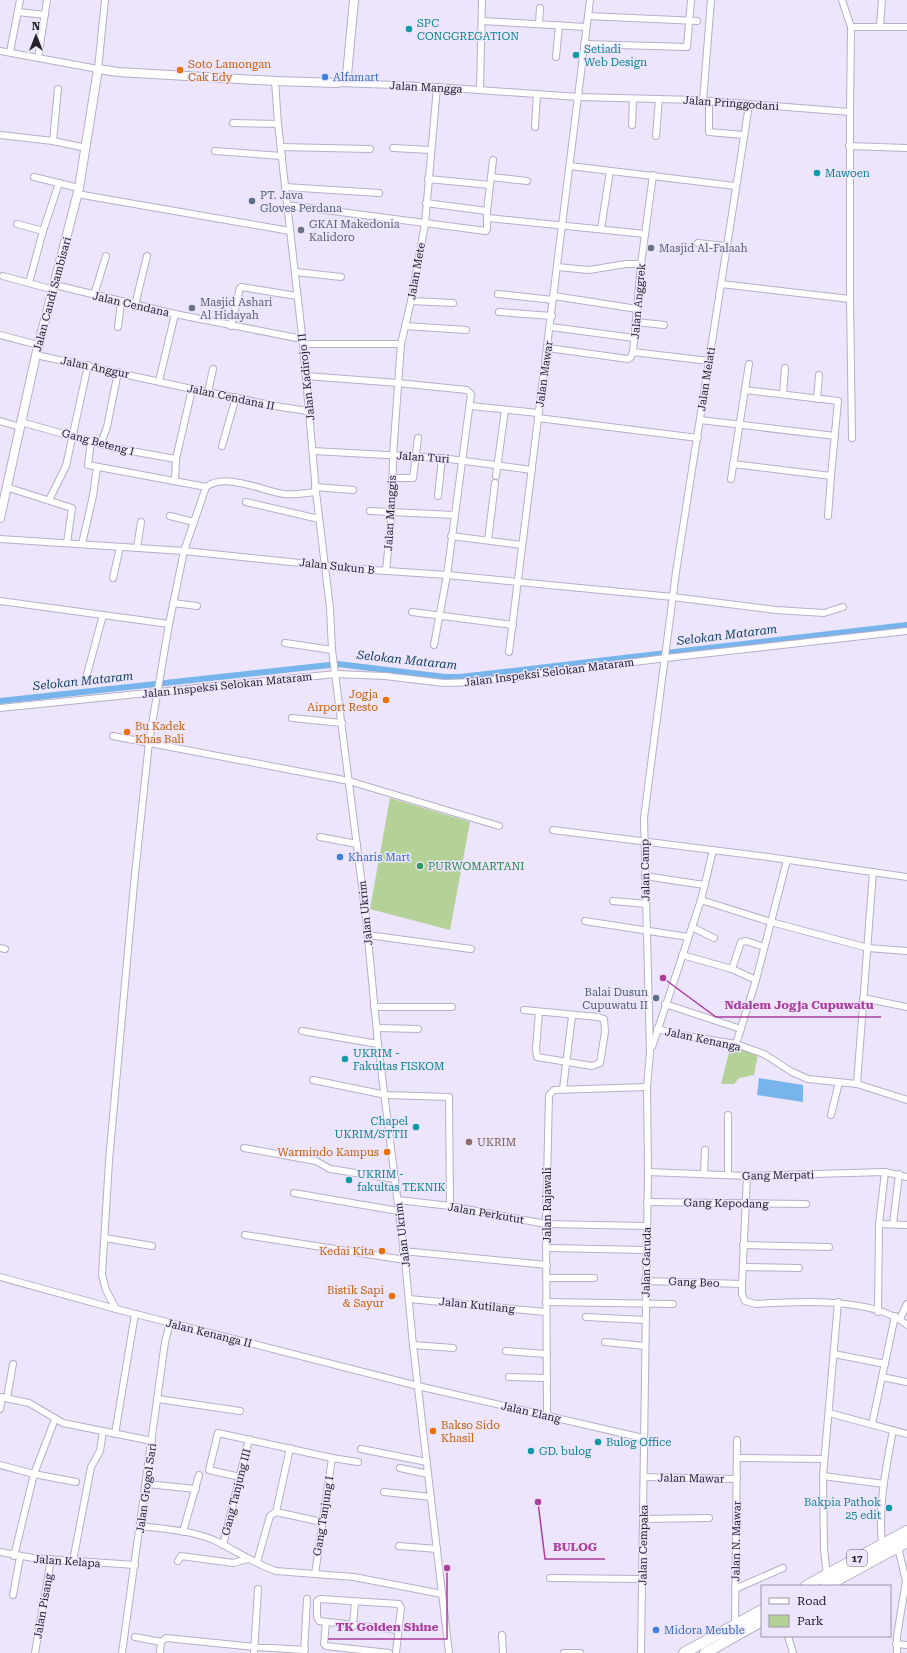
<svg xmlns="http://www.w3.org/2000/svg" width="907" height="1653" viewBox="0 0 907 1653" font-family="'Roboto Serif',serif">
	<rect width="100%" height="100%" fill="#ece5fb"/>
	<g fill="#b4d198">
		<path d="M390,798L470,822L450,930L370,909Z"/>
		<path d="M731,1045L758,1054L754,1075L739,1078L734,1084H721Z"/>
	</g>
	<path fill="#76b4eb" d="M759,1078L803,1085V1102L757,1095Z"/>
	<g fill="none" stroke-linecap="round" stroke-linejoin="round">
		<path stroke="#76b4eb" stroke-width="6" d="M0,701L338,664L445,677H460L907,625"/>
		<defs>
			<g id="minor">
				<path d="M842,0L851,27L850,112"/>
				<path d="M18,12L45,15"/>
				<path d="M588,16L697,21"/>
				<path d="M482,21L586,27"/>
				<path d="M539,24L540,8"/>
				<path d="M880,26L882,0"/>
				<path d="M851,27H907"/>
				<path d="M584,44L687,47L691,0"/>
				<path d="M0,51L98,69L105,0"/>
				<path d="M10,52L20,0"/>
				<path d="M556,57L559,25"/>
				<path d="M38,58L47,0"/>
				<path d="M275,81L278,124L303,344L316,492L330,608L332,650L366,917L378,1044L405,1260L413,1345L449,1653"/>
				<path d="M338,83L423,86L578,97L697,100L850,112V299L852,438"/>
				<path d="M480,90L482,0"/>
				<path d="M703,101L711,0"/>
				<path d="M709,101V132L743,135"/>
				<path d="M233,123L278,124"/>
				<path d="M632,125L633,99"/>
				<path d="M535,127L537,94"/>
				<path d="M0,135L53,141L86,148"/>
				<path d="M656,136L659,99"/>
				<path d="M53,141L58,89"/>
				<path d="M849,146L907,148"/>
				<path d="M281,147L370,149"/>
				<path d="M393,148L431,150"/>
				<path d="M215,151L282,156"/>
				<path d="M570,166L735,186"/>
				<path d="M653,175L641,264L633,352L709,361"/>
				<path d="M34,177L79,188"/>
				<path d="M491,177L527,181"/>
				<path d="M428,179L490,185"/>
				<path d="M285,187L379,193"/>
				<path d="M77,194L290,231"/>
				<path d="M426,203L487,211"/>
				<path d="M287,205L486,231L487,229V211L493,160"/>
				<path d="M488,218L645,234"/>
				<path d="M17,224L43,231L59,183"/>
				<path d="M601,229L610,171"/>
				<path d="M698,243L726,246"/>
				<path d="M557,267L589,270L626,264H641"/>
				<path d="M296,272L341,277"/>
				<path d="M3,276L54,290"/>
				<path d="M29,283L43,231"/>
				<path d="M721,284L850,299"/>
				<path d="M55,285L175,314L302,339"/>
				<path d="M498,294L553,300"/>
				<path d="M94,295L106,256"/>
				<path d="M554,296L637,309"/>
				<path d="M411,301L453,303"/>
				<path d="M135,305L147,256"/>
				<path d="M499,312L552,316"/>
				<path d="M636,322L664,325"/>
				<path d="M231,326L240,288L241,287L297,296"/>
				<path d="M405,326L466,330"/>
				<path d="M118,327L121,302"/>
				<path d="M551,327L634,338"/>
				<path d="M0,335L38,345"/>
				<path d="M303,344H401"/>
				<path d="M548,348L628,359L631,357L633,352"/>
				<path d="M36,355L192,389L281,407L308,411"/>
				<path d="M306,376L398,383L467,390L471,394L447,575L434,645"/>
				<path d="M159,381L175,314"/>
				<path d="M208,392L213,369"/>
				<path d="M783,394L785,368"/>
				<path d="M817,399L819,375"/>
				<path d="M471,406L538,413"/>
				<path d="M538,418L698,438"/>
				<path d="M700,420L835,436"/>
				<path d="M0,421L20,427"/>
				<path d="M21,422L114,448L176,459"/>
				<path d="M91,441L88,465L206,487"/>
				<path d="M101,443L107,427L118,372"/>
				<path d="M222,446L236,397"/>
				<path d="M313,451L442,458L532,470"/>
				<path d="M733,464L831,476L838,401L745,390"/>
				<path d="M496,476L505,410"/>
				<path d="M392,478H413L418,438"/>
				<path d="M731,479L749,364"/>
				<path d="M175,480L176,459L192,389"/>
				<path d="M6,487L72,508L67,543"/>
				<path d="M315,487L353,490"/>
				<path d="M438,496L442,458"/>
				<path d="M49,500L66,466L88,365"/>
				<path d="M246,502L319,519"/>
				<path d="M370,511L454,515"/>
				<path d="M170,516L194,522"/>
				<path d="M828,516L831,476"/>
				<path d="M451,536L522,545"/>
				<path d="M0,539L184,551L358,569L447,575L673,597L776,610L824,613L843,607"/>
				<path d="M488,540L495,483"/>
				<path d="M82,544L93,496L97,467"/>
				<path d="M137,548L141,522"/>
				<path d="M386,571L392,510L393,455L401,344L411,301L425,224L437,87"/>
				<path d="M113,578L120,547"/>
				<path d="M0,601L169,624"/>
				<path d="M173,603L197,606"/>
				<path d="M412,612L513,625"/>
				<path d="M285,643L332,650"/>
				<path d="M509,652L590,0"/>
				<path d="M86,678L103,615"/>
				<path d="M0,708L336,674L385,676L444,683L478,682L666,658L907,631"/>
				<path d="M292,718L342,723"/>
				<path d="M113,736L349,781L499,826"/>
				<path d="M553,830L768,857L907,877"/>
				<path d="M320,837L357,844"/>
				<path d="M645,876L704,885"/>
				<path d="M701,900L771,922L868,948L907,951"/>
				<path d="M613,901L646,904"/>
				<path d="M585,921L688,937"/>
				<path d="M692,927L714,938"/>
				<path d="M368,935L471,949"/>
				<path d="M0,948L5,949"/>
				<path d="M682,955L732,969L756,980"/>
				<path d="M732,969L741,942L746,941L764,947"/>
				<path d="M863,998L907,1007"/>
				<path d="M665,1004L741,1029"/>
				<path d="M374,1007H452"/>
				<path d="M524,1010L598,1017L604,1019L605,1032L600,1063L592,1066L537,1057L536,1048L539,1012"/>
				<path d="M377,1028L418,1029"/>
				<path d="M657,1029L680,1035L736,1044L764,1054L792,1072L808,1079L857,1084L907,1100"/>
				<path d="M302,1031L378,1044"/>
				<path d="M736,1044L756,980L787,860"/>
				<path d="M652,1047L701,900L713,850"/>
				<path d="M313,1080L386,1095L449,1097L450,1206"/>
				<path d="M857,1084L873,872"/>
				<path d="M563,1089L572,1016"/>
				<path d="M831,1115L839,1082"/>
				<path d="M244,1148L316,1161L330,1169L395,1179"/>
				<path d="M648,1172L747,1176L885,1172L907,1177"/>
				<path d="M704,1174L705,1150"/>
				<path d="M728,1175V1115"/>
				<path d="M747,1176L742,1284V1294L745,1301L756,1304C797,1301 874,1297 907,1325"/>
				<path d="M294,1193L398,1211"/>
				<path d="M398,1200L450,1206L546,1224L647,1226"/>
				<path d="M647,1202L806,1204"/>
				<path d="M879,1224L907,1225"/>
				<path d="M893,1224L899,1174"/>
				<path d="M245,1235L405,1260"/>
				<path d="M105,1238L152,1246"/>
				<path d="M743,1245L829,1247"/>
				<path d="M547,1248L646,1250"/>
				<path d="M403,1251L547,1265"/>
				<path d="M743,1267L799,1268"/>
				<path d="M0,1277L116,1309L418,1386L643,1438"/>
				<path d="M547,1278H594"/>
				<path d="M645,1281L742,1284"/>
				<path d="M409,1299L546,1312"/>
				<path d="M546,1302L673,1304"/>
				<path d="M116,1309L106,1290L102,1275L109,1161L134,884L149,742L169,624L184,551L206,487C225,472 263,491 284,494C295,495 305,493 316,492"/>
				<path d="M878,1312L879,1224L885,1172"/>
				<path d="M586,1317L645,1320"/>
				<path d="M900,1319L907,1304"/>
				<path d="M605,1342L645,1346"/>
				<path d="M413,1345L453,1348"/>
				<path d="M506,1351L547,1354"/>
				<path d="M834,1354L885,1364"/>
				<path d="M509,1377L547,1378"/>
				<path d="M882,1377L907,1382"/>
				<path d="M0,1397L29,1403L63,1423L152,1441"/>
				<path d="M7,1398L13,1364"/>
				<path d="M158,1399L240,1411"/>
				<path d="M0,1409L2,1397"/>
				<path d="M829,1413L907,1434"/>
				<path d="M547,1415L546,1224L549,1095L554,1090L647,1087"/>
				<path d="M872,1424L895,1316"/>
				<path d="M115,1434L135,1314"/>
				<path d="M290,1448L276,1512L322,1522"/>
				<path d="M361,1449L427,1462"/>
				<path d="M738,1458L824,1459"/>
				<path d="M0,1465L34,1474L55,1419"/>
				<path d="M400,1468L428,1474"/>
				<path d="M823,1476L884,1484"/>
				<path d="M240,1477L209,1470L218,1433L332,1458L358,1462"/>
				<path d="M644,1477L737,1479"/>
				<path d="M146,1484L196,1489"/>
				<path d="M384,1492L431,1497"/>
				<path d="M643,1519L709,1518"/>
				<path d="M140,1526C166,1529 196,1531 218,1542C238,1552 255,1564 276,1571L354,1577L442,1594"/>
				<path d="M183,1532L199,1475"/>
				<path d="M882,1544C878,1505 886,1469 893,1430"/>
				<path d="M223,1545L249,1439"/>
				<path d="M399,1546L437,1549"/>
				<path d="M0,1552L33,1558L135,1565"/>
				<path d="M14,1556L34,1474L76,1482"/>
				<path d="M73,1561L91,1467L100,1451L103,1431"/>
				<path d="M178,1561L181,1556L233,1563L248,1559"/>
				<path d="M257,1562L270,1516L276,1512"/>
				<path d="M315,1574L332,1458"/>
				<path d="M827,1576L824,1549L823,1476L838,1302"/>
				<path d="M550,1578L642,1579"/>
				<path d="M735,1589L783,1568"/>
				<path d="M13,1595L20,1557"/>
				<path d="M326,1622L324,1644L326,1646L389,1653"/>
				<path d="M735,1624L737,1440"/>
				<path d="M353,1625L355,1602"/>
				<path d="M502,1635L503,1653"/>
				<path d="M788,1636L793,1653"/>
				<path d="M135,1637L161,1642"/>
				<path d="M896,1644L907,1645"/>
				<path d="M35,1653L51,1559"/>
				<path d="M122,1653L165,1342L170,1323"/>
				<path d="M160,1653L161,1642L166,1638L255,1647L305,1650"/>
				<path d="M254,1653L258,1589"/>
				<path d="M304,1653L307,1599"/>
				<path d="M396,1653L401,1608L399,1604L320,1599L317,1601V1617L319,1621L398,1630"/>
				<path d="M564,1653H580"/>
				<path d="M641,1653L648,1172L647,1087L650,1053L644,818L676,572L749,105"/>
				<path d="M897,1653V1636L906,1581L898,1547"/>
			</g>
			<path id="tertiary" d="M0,518L36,355L79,188L98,69L118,72L275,81L338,83L347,75L354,0"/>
			<g id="trunk">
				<path d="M806,1586L907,1531"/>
				<path d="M826,1586L907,1542"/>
				<path d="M684,1653L762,1610"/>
				<path d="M705,1653L762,1621"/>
			</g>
		</defs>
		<use href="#minor" stroke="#b7aec8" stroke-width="8"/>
		<use href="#tertiary" stroke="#b7aec8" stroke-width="10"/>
		<use href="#trunk" stroke="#b7aec8" stroke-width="12"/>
		<use href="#minor" stroke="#fff" stroke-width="6"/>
		<use href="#tertiary" stroke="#fff" stroke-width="8"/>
		<use href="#trunk" stroke="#fff" stroke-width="10"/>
	</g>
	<g fill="#0f9aa8" stroke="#ece5fb" stroke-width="1.5">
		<circle cx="409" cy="29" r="4"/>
		<circle cx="576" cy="55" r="4"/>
		<circle cx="817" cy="173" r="4"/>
		<circle cx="345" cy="1059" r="4"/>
		<circle cx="416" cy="1127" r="4"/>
		<circle cx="349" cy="1180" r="4"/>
		<circle cx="598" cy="1442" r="4"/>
		<circle cx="531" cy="1451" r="4"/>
		<circle cx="889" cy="1508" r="4"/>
	</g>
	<g fill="#e8710a" stroke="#ece5fb" stroke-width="1.5">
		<circle cx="180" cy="70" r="4"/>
		<circle cx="386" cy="700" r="4"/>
		<circle cx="127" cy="732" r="4"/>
		<circle cx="387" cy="1152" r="4"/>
		<circle cx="382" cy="1251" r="4"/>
		<circle cx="392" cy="1296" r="4"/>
		<circle cx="433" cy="1431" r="4"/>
	</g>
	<g fill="#3f7fe0" stroke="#ece5fb" stroke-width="1.5">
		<circle cx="325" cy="77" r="4"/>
		<circle cx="340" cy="857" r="4"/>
		<circle cx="656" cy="1630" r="4"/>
	</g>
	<g fill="#5c6f8a" stroke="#ece5fb" stroke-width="1.5">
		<circle cx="252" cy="201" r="4"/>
		<circle cx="656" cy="998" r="4"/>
	</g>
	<g fill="#6b7280" stroke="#ece5fb" stroke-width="1.5">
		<circle cx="301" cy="230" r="4"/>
		<circle cx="651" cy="248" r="4"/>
		<circle cx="192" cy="308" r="4"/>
	</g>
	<circle fill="#2e9e5b" stroke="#ece5fb" stroke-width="1.5" cx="420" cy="866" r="4"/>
	<circle fill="#8d6e63" stroke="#ece5fb" stroke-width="1.5" cx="469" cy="1142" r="4"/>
	<g text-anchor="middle" stroke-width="3" stroke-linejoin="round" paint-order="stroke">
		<rect fill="#ece5fb" stroke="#615c69" stroke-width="1" x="847" y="1550" width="20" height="16" rx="3"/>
		<g font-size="10" font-weight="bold" fill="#25212b">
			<text x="857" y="1562">17</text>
		</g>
		<g font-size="11" fill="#0d838f" stroke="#ece5fb" text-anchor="start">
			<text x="417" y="27">SPC<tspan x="417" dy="13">CONGGREGATION</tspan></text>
			<text x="584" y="53">Setiadi<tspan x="584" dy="13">Web Design</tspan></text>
			<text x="825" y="177">Mawoen</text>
			<text x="353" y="1057">UKRIM -<tspan x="353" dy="13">Fakultas FISKOM</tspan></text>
			<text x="408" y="1125" text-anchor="end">Chapel<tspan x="408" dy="13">UKRIM/STTII</tspan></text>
			<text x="357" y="1178">UKRIM -<tspan x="357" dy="13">fakultas TEKNIK</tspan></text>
			<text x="606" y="1446">Bulog Office</text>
			<text x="539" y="1455">GD. bulog</text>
			<text x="881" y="1506" text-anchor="end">Bakpia Pathok<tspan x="881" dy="13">25 edit</tspan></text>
		</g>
		<g font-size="11" fill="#c56008" stroke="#ece5fb" text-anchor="end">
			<text x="188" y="68" text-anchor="start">Soto Lamongan<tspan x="188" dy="13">Cak Edy</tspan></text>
			<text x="378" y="698">Jogja<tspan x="378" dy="13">Airport Resto</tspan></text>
			<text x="135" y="730" text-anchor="start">Bu Kadek<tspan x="135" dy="13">Khas Bali</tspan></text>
			<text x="379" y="1156">Warmindo Kampus</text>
			<text x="374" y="1255">Kedai Kita</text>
			<text x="384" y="1294">Bistik Sapi<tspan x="384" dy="13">&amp; Sayur</tspan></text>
			<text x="441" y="1429" text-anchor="start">Bakso Sido<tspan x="441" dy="13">Khasil</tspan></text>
		</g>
		<g font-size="11" fill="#366cbe" stroke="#ece5fb" text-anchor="start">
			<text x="333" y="81">Alfamart</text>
			<text x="348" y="861">Kharis Mart</text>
			<text x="664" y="1634">Midora Meuble</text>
		</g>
		<g font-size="11" fill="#25212b" stroke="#ece5fb">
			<text transform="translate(426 87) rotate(3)" y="4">Jalan Mangga</text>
			<text transform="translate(731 103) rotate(4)" y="4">Jalan Pringgodani</text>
			<text transform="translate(416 271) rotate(-80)" y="4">Jalan Mete</text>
			<text transform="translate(52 294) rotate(-75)" y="4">Jalan Candi Sambisari</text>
			<text transform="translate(638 301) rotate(-85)" y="4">Jalan Anggrek</text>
			<text transform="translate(131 304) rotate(13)" y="4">Jalan Cendana</text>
			<text transform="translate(95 367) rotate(12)" y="4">Jalan Anggur</text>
			<text transform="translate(544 374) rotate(-82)" y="4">Jalan Mawar</text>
			<text transform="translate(306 377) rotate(-96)" y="4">Jalan Kadirojo II</text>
			<text transform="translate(706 379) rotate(-81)" y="4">Jalan Melati</text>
			<text transform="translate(231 397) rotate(12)" y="4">Jalan Cendana II</text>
			<text transform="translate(98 442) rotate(15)" y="4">Gang Beteng I</text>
			<text transform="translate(423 457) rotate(4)" y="4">Jalan Turi</text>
			<text transform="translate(390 513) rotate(-87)" y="4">Jalan Manggis</text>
			<text transform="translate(337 566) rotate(6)" y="4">Jalan Sukun B</text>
			<text transform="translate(549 672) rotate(-7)" y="4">Jalan Inspeksi Selokan Mataram</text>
			<text transform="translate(227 685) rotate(-6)" y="4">Jalan Inspeksi Selokan Mataram</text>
			<text transform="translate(645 870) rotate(-91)" y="4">Jalan Camp</text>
			<text transform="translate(365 913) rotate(-96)" y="4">Jalan Ukrim</text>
			<text transform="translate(703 1039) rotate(12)" y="4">Jalan Kenanga</text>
			<text transform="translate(778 1175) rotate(-1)" y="4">Gang Merpati</text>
			<text transform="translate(726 1203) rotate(1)" y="4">Gang Kepodang</text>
			<text transform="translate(547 1205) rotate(-90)" y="4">Jalan Rajawali</text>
			<text transform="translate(486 1213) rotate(10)" y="4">Jalan Perkutut</text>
			<text transform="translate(402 1235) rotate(-97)" y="4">Jalan Ukrim</text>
			<text transform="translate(646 1262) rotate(-89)" y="4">Jalan Garuda</text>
			<text transform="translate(694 1282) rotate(2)" y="4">Gang Beo</text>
			<text transform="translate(477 1305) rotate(6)" y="4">Jalan Kutilang</text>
			<text transform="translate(209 1333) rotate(14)" y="4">Jalan Kenanga II</text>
			<text transform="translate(531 1412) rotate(13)" y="4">Jalan Elang</text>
			<text transform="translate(691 1478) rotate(1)" y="4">Jalan Mawar</text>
			<text transform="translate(146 1488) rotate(-82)" y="4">Jalan Grogol Sari</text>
			<text transform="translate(236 1492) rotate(-76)" y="4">Gang Tanjung III</text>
			<text transform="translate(323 1516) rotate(-81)" y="4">Gang Tanjung I</text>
			<text transform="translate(736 1541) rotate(-89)" y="4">Jalan N. Mawar</text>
			<text transform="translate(643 1545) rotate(-89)" y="4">Jalan Cempaka</text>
			<text transform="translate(67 1561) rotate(4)" y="4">Jalan Kelapa</text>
			<text transform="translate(43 1606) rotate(-80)" y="4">Jalan Pisang</text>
		</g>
		<g font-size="11" fill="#4e5e75" stroke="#ece5fb" text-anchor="start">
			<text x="260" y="199">PT. Java<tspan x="260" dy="13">Gloves Perdana</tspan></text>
			<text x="648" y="996" text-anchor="end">Balai Dusun<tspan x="648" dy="13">Cupuwatu II</tspan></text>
		</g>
		<g font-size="11" fill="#5b616d" stroke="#ece5fb" text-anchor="start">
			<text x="309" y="228">GKAI Makedonia<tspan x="309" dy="13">Kalidoro</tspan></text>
			<text x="659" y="252">Masjid Al-Falaah</text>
			<text x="200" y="306">Masjid Ashari<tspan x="200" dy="13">Al Hidayah</tspan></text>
		</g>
		<g font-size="11" fill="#27864d" stroke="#ece5fb" text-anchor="start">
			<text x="428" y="870">PURWOMARTANI</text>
		</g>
		<g font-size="11" fill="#785e54" stroke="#ece5fb" text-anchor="start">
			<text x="477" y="1146">UKRIM</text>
		</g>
		<g font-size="12" font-style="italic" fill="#0a3a5d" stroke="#ece5fb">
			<text transform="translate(727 635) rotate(-7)" y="4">Selokan Mataram</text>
			<text transform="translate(407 660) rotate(6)" y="4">Selokan Mataram</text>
			<text transform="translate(83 681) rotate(-6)" y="4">Selokan Mataram</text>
		</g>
	</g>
	<path fill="none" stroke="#ac3e9d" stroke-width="1.5" d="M663 978L716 1017H881M538 1502L545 1559H605M447 1568L447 1639H328"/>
	<g fill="#ac3e9d" stroke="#ece5fb" stroke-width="1.5">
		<circle cx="663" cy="978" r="4"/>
		<circle cx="538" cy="1502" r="4"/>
		<circle cx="447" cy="1568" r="4"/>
	</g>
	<g font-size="12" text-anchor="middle" font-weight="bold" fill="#ac3e9d" stroke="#ece5fb" stroke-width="3" stroke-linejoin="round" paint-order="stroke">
		<text x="799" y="1009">Ndalem Jogja Cupuwatu</text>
		<text x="575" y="1551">BULOG</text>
		<text x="387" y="1631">TK Golden Shine</text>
	</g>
	<rect x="761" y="1585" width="130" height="52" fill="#ece5fb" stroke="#9c97a8"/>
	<rect x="769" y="1598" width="20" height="6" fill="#ffffff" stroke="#9c97a8"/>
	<text x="797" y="1605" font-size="12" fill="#25212b">Road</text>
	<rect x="769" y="1615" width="20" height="12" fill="#b4d198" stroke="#9c97a8"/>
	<text x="797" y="1625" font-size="12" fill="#25212b">Park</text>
	<g transform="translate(36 36)" stroke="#ece5fb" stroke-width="3" paint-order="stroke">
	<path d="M0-3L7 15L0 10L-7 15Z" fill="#25212b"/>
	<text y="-6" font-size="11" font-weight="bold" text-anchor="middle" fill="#25212b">N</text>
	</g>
</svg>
